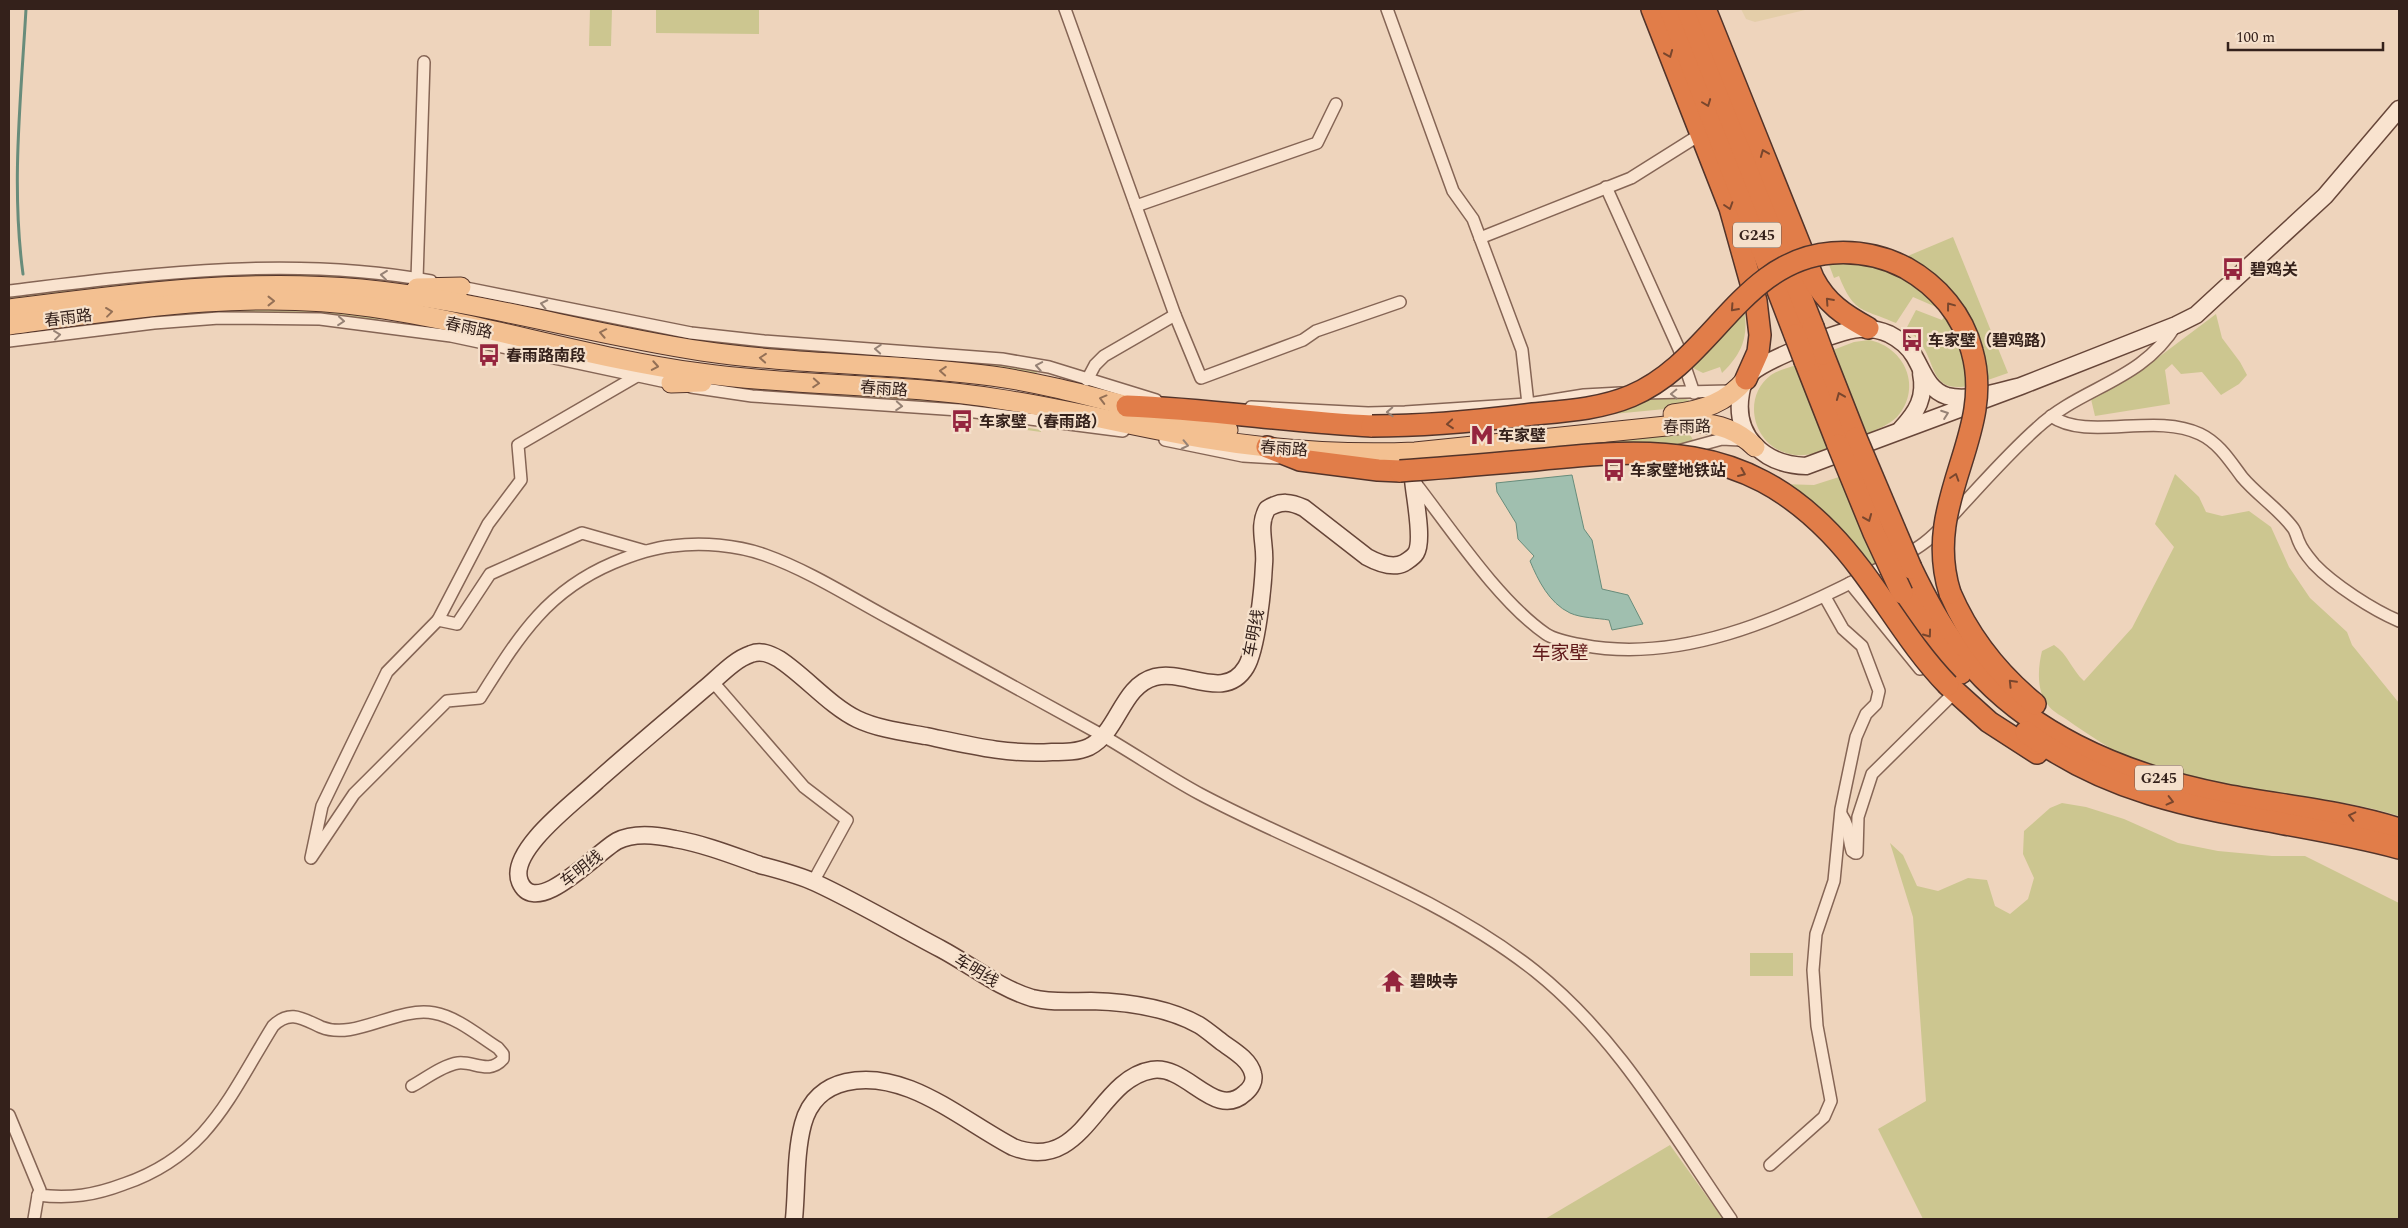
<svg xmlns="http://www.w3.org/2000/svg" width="2408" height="1228" viewBox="0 0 2408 1228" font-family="Spectral,'Noto Sans SC',serif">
	<rect width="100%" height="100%" fill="#eed4bc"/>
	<path fill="#e4cea9" d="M1741,9H1809L1755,22L1746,19Z"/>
	<g fill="#ccc690">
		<path d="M590,9H612L611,46H589Z"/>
		<path d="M656,9H759V34L656,33Z"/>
		<path d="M1953,237L2008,373L1985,381L1983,362L1903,258Z"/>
		<path d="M1828,262L1873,264L1919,285L1943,310L1913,297L1896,323C1862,308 1854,314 1839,276L1834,278Z"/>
		<path d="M253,271L368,277V279L352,280L276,276L206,278L9,300V295L141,278Z"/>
		<path d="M502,299L637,327L987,361L1038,371L1036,374L1011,370L761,350L661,336L504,304Z"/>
		<path d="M244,309L312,310L379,316L378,321L312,315L9,338V333L176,313Z"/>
		<path d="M1744,310C1749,336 1742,354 1722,373L1720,367L1703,373L1691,367Z"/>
		<path d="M1916,310L1942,320L1946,314L1960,341L1953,337L1951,344L1964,350L1969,386C1930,393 1937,365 1920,342C1916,337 1911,333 1906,329Z"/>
		<path d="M2216,314L2222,338L2240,362L2247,375L2239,384L2221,395L2202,372L2181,374L2172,364L2165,370L2170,404L2095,416L2091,399L2135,375Z"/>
		<path d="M1869,340C1905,347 1923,388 1897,417C1889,425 1877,429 1867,434L1833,350L1854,342Z"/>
		<path d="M1796,365L1828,449C1817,453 1807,456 1795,455C1755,451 1739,399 1771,375C1778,370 1788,368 1796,365Z"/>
		<path d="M751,388C845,394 943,394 1035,415L749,392Z"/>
		<path d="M1645,398L1685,399L1689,400V405L1686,407L1582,417Z"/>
		<path d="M983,420L1041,430V432L982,424Z"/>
		<path d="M1688,431L1693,440L1688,446L1398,459Z"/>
		<path d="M2175,474L2199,497L2206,512L2222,516L2249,511L2271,527L2289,567L2310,598L2347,632L2352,645L2399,703V816C2329,795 2255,794 2183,778C2141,769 2101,744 2066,719C2060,715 2052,711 2048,705C2036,691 2038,667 2042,651L2054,645C2068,654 2071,669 2084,681L2132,628L2174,547L2155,524Z"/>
		<path d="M1839,477L1878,569L1871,573L1780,484L1814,485Z"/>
		<path d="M2062,803L2086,807L2124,819L2178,843L2218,851L2272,856H2305L2399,903V1219H1923L1878,1129L1926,1101L1913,917L1890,843L1903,855L1917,886L1938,891L1968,878L1987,880L1995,906L2010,914L2028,899L2034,878L2023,854L2024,831L2050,808Z"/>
		<rect x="1750" y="953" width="43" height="23"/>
		<path d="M1670,1145L1723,1219H1545Z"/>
	</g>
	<path fill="#a0bfaf" stroke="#688c7b" d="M1572,475L1584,529L1592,540L1602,589L1628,595L1643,624L1612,630L1609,620C1597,618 1581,618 1570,613C1549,603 1538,580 1530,561L1534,556L1518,539L1516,523L1497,492L1496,483Z"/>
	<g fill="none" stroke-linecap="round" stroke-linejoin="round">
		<path stroke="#688c7b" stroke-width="3" d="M23,274C11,186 21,97 26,9"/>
		<defs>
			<g id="street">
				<path d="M1065,9L1175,315L1201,378L1303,340L1316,331L1400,302"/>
				<path d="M1387,9L1453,191L1473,219L1522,350L1528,404"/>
				<path d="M1606,187L1679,349L1694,393"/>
				<path d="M1136,206L1317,143L1336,104"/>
				<path d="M1480,238L1631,178L1701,134"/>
				<path d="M417,279L424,62"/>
				<path d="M456,286L691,333L764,341L1002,359L1049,367L1156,400"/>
				<path d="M9,291C149,274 290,255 431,281"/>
				<path d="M9,341L154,323L219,318L320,319L451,336L676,384"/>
				<path d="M1087,380L1095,365L1104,356L1175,315"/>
				<path d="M691,387L752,396L959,410L1123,431"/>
				<path d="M1642,393L1729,391"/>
				<path d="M1251,407L1368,413L1405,412L1528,404L1584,395L1621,393"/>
				<path d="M2051,416C2088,442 2154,412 2200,434C2219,443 2230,461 2242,477C2257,495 2279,509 2293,528C2296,532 2297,538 2299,542C2302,550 2309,558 2314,564C2334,585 2373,610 2399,621"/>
				<path d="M1165,440L1243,456L1278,458"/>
				<path d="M1678,451L1722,439L1740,440"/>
				<path d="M1413,480C1449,526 1498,601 1546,634C1555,640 1571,643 1582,645C1679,664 1781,619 1866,575C1885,565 1907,556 1924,543C1939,532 1952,516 1964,503C1988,477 2011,451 2037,428C2082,386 2141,382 2176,325"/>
				<path d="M645,551L582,533L490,574L457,624L438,620L387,672L322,806L311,858L354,794L447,701L480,698C518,638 545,592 613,563C632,555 652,548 672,546C702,542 737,545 765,555C810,571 853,599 896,622C964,660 1032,696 1100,734C1133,753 1165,775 1200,794C1311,853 1435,892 1535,971C1620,1039 1670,1131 1731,1219"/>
				<path d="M1850,583L1920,669"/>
				<path d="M438,620L488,524L521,480L518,445L637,376"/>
				<path d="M713,682L804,787L847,820L813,882"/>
				<path d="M1841,814C1851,829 1847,835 1852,851L1855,853"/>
				<path d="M1857,853L1858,817L1872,774L1955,692"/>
				<path d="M9,1115L40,1190L38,1195C70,1199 95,1195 124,1184C208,1155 229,1097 273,1026C290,1009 303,1019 321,1027C355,1041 397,1006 434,1013C457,1017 479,1036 498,1048L503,1054V1059C489,1075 474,1061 458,1063C443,1065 425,1079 412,1086"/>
				<path d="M1770,1165L1824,1117L1831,1101L1817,1026L1813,970L1816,934L1834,881L1841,809L1856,737L1866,714L1876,704L1879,691L1862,646L1843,629L1825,597"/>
				<path d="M34,1219L38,1195"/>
			</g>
			<g id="secondary">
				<path d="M2021,386C1999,391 1969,402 1947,396C1928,390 1923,371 1914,356C1908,346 1899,339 1889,334C1880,330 1869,328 1859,329C1837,331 1768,359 1751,373C1746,378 1742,386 1741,393C1733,437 1765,465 1806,466L2021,386L2176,325L2196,315L2325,196L2399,109"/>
				<path d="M1901,429C1917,412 1926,397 1921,373"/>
				<path d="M794,1219C797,1189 795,1154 803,1124C816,1075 869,1073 910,1089C946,1103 979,1129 1013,1147C1085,1175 1096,1079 1152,1070C1187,1064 1215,1121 1245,1093C1251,1088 1255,1081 1253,1074C1250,1060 1233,1050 1223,1043C1215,1037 1207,1030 1199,1025C1167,1007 1127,1002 1091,1001C1072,1001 1051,1003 1032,998C999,988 971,965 941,949C899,927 859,903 816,883C799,875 779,870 760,865C732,855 704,844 675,839C657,835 634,832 617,841C598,851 536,920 520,882C507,851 576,801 597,781C632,750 668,720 704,689C718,678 733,660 751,654C761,650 770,654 779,659C805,676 830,706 857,719C878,729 903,732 926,736C969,745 1008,755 1052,752C1065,752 1078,752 1089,747C1119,732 1121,686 1155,677C1185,669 1225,702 1246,667C1257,649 1263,587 1264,564C1266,544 1257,527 1267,509C1281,500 1291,502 1304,508L1367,557C1378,563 1392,569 1404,563C1408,560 1413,558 1416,553C1424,540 1414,495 1413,479"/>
			</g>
			<g id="primary">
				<path d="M417,288L461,287"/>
				<path d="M9,309C126,294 242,278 361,289C476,300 588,334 702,351C798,365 896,363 992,376C1072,387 1149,415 1228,430"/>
				<path d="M9,325C128,309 251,289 371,307C482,323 589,358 700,373C799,387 900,383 999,399C1067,409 1134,427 1202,438C1272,450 1344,455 1415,452L1695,423C1720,424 1737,430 1755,447"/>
				<path d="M671,383L702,382"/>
				<path d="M1673,414C1704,410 1726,403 1746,379"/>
			</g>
			<g id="highway">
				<path d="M1652,9L1730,208L1756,301L1760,335L1758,352L1746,379"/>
				<path d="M1670,9L1795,335"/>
				<path d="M1687,9L1813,327"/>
				<path d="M1705,9L1813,278C1826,303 1844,315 1868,328"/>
				<path d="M1823,354L1856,438"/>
				<path d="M1805,361L1838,445"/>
				<path d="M1127,406C1209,409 1290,422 1372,426"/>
				<path d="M1267,447L1300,460L1378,470L1400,471"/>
				<path d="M1911,568C1924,595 1938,622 1956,646C2019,732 2123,775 2225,795C2283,806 2342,811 2399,829"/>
				<path d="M1902,593L1939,649L1961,673"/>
				<path d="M1950,593C1969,637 1997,673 2035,704"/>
				<path d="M1948,685L1989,722L2037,753"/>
				<path d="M2026,732C2138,817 2270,813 2399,848"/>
			</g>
		</defs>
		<use href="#street" stroke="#856555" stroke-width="14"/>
		<use href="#secondary" stroke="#674639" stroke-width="19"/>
		<use href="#primary" stroke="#53342a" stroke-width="21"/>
		<use href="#highway" stroke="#53342a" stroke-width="24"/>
		<use href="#street" stroke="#f9e3cf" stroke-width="11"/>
		<use href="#secondary" stroke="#f9e3cf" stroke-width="16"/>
		<use href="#primary" stroke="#f3c091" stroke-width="19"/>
		<use href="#highway" stroke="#e17d49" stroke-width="21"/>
		<defs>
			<g id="highway-bridge">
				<path d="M1813,327L1823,354"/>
				<path d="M1795,335L1805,361"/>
				<path d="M1372,426C1426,426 1479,421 1533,414C1566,411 1600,409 1631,396C1712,362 1741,260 1832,253C1858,251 1883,256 1906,268C1938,286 1963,315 1972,351C1996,435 1921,501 1950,593"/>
				<path d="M1856,438L1911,568"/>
				<path d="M1838,445L1874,533L1902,593"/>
				<path d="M1400,471C1445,468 1490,464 1535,460C1651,448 1742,442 1830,533C1875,579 1903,639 1948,685"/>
			</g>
		</defs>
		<use href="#highway-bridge" stroke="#53342a" stroke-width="24" stroke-linecap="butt"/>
		<use href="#highway-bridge" stroke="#e17d49" stroke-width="21"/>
	</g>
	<defs><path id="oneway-chevron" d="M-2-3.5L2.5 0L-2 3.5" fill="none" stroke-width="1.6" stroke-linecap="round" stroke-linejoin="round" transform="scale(1.25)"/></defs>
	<g stroke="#79462d">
		<use href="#oneway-chevron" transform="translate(1669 54) rotate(68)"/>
		<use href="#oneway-chevron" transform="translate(1707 103) rotate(69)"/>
		<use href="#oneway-chevron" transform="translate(1764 153) rotate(-112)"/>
		<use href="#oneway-chevron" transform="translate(1729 206) rotate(72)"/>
		<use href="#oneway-chevron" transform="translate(1829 301) rotate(-132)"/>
		<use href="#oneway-chevron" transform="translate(1950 306) rotate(-127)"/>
		<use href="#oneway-chevron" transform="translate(1734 308) rotate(132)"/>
		<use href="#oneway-chevron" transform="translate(1840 396) rotate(-112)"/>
		<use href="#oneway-chevron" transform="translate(1450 424) rotate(175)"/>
		<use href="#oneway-chevron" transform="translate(1742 473) rotate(23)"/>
		<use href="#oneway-chevron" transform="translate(1955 477) rotate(-72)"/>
		<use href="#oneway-chevron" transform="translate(1868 518) rotate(68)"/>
		<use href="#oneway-chevron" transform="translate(1928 634) rotate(54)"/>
		<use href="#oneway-chevron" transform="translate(2012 683) rotate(-134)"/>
		<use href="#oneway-chevron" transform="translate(2170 801) rotate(14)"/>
		<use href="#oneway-chevron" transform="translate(2352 816) rotate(-167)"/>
	</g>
	<g stroke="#968275">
		<use href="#oneway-chevron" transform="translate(384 275) rotate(-174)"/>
		<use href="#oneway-chevron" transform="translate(544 304) rotate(-168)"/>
		<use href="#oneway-chevron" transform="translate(341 321) rotate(5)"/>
		<use href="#oneway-chevron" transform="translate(57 335) rotate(-7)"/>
		<use href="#oneway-chevron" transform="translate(878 349) rotate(-176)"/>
		<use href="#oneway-chevron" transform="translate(1039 366) rotate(-170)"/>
		<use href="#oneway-chevron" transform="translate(1674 394) rotate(179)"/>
		<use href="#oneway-chevron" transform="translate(899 406) rotate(4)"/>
		<use href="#oneway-chevron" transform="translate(1390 412) rotate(178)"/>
		<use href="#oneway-chevron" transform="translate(1945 414) rotate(-20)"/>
		<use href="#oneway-chevron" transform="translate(1185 445) rotate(12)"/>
	</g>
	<g stroke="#947056">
		<use href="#oneway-chevron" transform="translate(271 301)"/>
		<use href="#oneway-chevron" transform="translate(109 312) rotate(-7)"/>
		<use href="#oneway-chevron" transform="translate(603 333) rotate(-169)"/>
		<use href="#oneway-chevron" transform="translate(763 358) rotate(-175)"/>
		<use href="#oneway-chevron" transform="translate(655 366) rotate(10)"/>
		<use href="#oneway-chevron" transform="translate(943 371) rotate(-176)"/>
		<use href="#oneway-chevron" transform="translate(816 383) rotate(4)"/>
		<use href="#oneway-chevron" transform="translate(1103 399) rotate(-165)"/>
	</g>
	<defs>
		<symbol id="bus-bare" viewBox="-9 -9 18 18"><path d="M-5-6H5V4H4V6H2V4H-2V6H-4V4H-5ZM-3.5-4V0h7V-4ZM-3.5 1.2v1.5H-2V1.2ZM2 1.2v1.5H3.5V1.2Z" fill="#95253e" stroke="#f5e0cb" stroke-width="2.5" paint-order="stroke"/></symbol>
		<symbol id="metro-bare" viewBox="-9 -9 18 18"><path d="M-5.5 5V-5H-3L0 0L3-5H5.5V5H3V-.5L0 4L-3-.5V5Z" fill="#95253e" stroke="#f5e0cb" stroke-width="2.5" paint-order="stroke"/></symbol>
		<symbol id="temple-bare" viewBox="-9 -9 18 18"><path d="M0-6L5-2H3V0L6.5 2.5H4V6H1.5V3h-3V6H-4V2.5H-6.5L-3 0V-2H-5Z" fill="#95253e" stroke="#f5e0cb" stroke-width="2.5" paint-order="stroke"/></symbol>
	</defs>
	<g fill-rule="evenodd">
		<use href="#bus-bare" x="2217" y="253" width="32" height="32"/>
		<use href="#bus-bare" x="1896" y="324" width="32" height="32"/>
		<use href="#bus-bare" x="473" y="339" width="32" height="32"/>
		<use href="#bus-bare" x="946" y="405" width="32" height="32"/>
		<use href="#metro-bare" x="1466" y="419" width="32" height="32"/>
		<use href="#bus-bare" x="1598" y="454" width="32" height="32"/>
		<use href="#temple-bare" x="1377" y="965" width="32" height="32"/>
	</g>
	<g text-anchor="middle" stroke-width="4.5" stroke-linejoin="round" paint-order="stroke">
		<g fill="#f5e0cb" stroke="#6e5a50" stroke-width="1">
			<rect x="1733" y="222.5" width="48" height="25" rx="4"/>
			<rect x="2135" y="765.5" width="48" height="25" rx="4"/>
		</g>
		<g font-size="15" font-weight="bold" fill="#34211b">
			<text x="1757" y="240">G245</text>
			<text x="2159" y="783">G245</text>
		</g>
		<g font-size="16" font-weight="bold" fill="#34211b" stroke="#f5e0cb" text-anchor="start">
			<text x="2250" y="275">碧鸡关</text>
			<text x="1928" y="346">车家壁（碧鸡路）</text>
			<text x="506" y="361">春雨路南段</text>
			<text x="979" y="427">车家壁（春雨路）</text>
			<text x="1498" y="441">车家壁</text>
			<text x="1630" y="476">车家壁地铁站</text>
			<text x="1410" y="987">碧映寺</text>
		</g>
		<g font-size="16" fill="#34211b" stroke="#f5e0cb">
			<text transform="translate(68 317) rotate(-7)" y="6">春雨路</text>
			<text transform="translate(469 327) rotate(12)" y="6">春雨路</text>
			<text transform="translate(884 388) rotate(4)" y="6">春雨路</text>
			<text transform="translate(1687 426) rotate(-1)" y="6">春雨路</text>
			<text transform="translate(1284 448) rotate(4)" y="6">春雨路</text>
			<text transform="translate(1253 633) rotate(-79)" y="6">车明线</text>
			<text transform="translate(581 868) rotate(-38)" y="6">车明线</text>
			<text transform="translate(977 970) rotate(31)" y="6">车明线</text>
		</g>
		<g font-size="19" fill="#61191a" stroke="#f5e0cb">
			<text x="1560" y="659">车家壁</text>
		</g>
	</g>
	<rect width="2408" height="1228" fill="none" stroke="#34211b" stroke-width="20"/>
	<path d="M2228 42v8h155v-8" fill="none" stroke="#34211b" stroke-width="2.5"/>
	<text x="2236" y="42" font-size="15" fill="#34211b" stroke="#f5e0cb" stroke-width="4" paint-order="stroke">100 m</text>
</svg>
